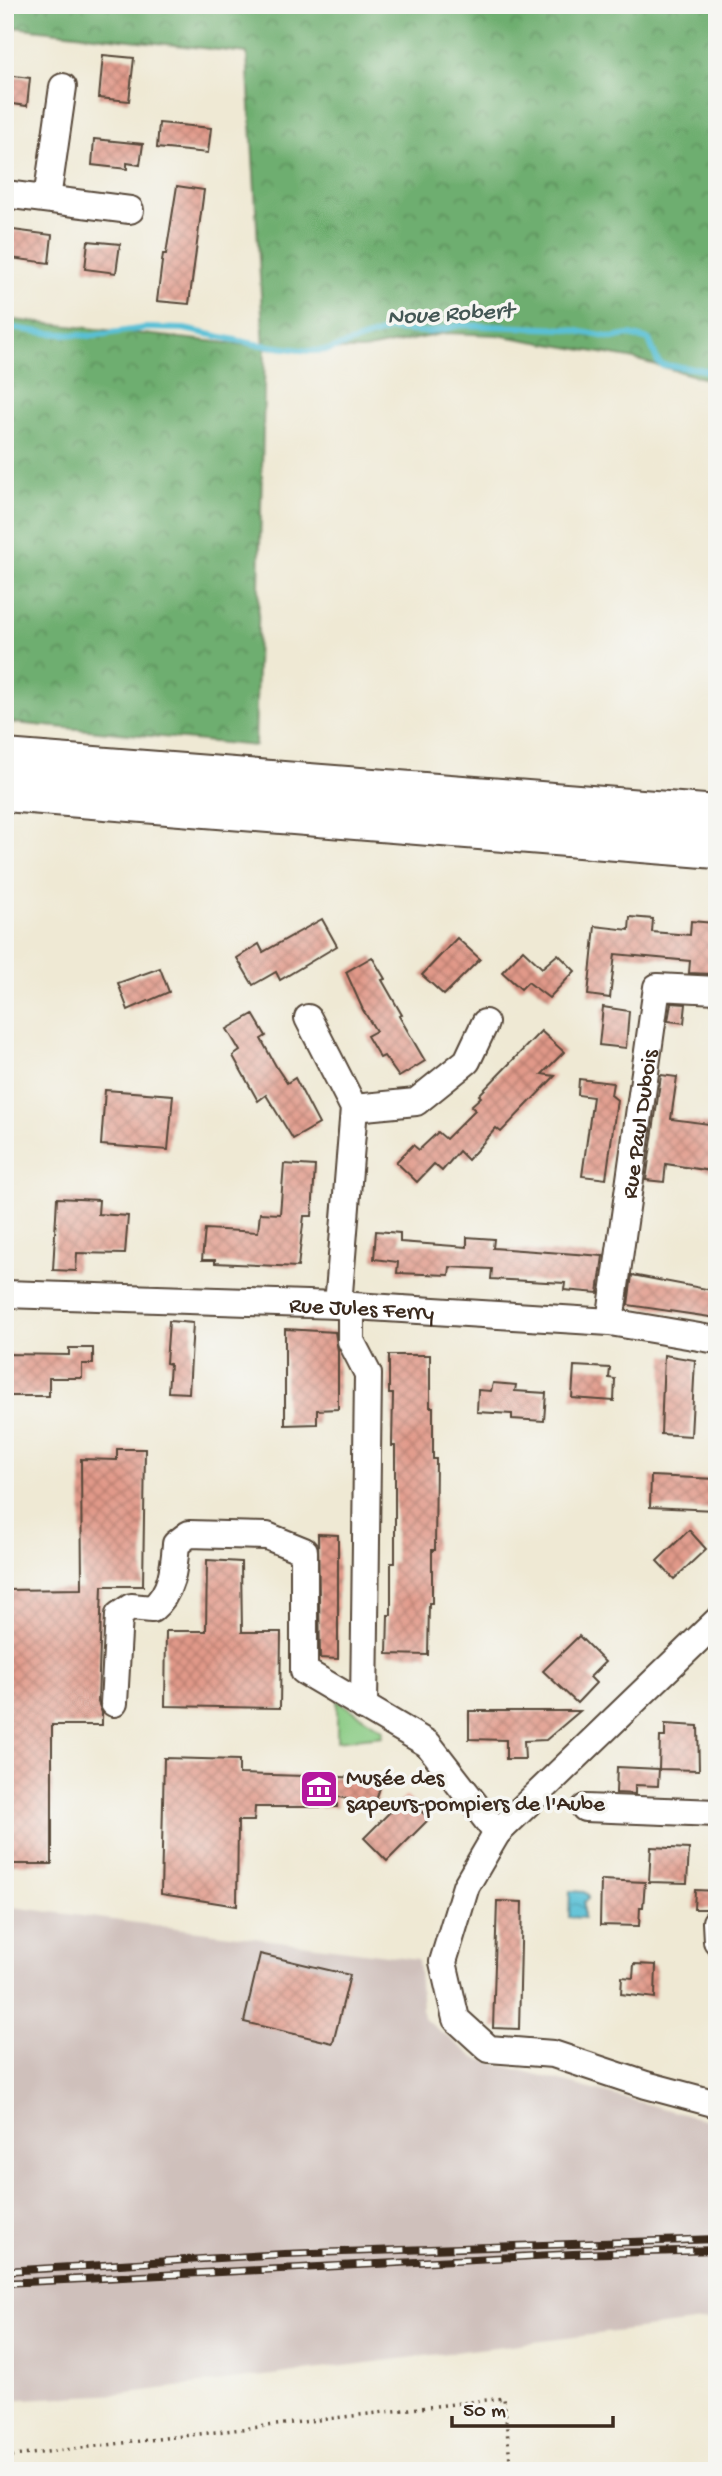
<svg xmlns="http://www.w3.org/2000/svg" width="722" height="2476" viewBox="0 0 722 2476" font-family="'Gochi Hand',sans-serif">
	<defs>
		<pattern id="forest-crowns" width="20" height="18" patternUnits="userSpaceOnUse" patternTransform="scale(1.75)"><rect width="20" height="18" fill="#6eae70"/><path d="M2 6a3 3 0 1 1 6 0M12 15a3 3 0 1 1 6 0" fill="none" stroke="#5c8e5b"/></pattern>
		<pattern id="water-ripples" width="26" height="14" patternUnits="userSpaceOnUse" patternTransform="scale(1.75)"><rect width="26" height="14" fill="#59c0d6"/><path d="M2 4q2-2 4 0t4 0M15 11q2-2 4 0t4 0" fill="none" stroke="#4b9cad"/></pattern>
		<pattern id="building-cross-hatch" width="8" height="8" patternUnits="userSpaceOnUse" patternTransform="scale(1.75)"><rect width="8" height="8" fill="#e19989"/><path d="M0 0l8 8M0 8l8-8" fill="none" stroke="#b87d6f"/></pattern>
	</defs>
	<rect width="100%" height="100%" fill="#f6f6f2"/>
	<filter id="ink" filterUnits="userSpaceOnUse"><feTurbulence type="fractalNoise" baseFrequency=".0143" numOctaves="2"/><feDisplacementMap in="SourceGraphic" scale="14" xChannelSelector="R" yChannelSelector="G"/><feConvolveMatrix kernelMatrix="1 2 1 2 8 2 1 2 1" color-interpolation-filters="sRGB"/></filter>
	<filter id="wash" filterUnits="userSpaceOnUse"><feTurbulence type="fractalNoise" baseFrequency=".00686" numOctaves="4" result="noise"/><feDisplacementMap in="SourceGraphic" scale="28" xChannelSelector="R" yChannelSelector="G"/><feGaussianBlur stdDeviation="1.57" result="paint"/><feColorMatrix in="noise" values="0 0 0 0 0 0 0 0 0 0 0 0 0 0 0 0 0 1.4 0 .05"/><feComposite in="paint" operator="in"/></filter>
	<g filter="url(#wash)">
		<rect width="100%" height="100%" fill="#efe9d4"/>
		<path fill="#cfc0bb" d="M5,1906L418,1959L423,2018L475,2058L717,2123V2319L121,2394L5,2400Z"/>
		<path fill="#88ca82" stroke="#627a50" stroke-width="2" d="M337,1700L383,1730L382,1736L337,1741Z"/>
		<path fill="url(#forest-crowns)" stroke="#546c47" stroke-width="2" d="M5,5H717V382L630,358L497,335L445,333L363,350L265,348L255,746L5,722V319L264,347L247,53L5,26Z"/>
		<path fill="url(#water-ripples)" stroke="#4a757a" stroke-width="2" d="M570,1891L584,1892L588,1895V1899L584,1902V1918L569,1917Z"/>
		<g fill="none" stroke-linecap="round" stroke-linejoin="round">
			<path stroke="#59c0d6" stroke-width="6" d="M5,327L48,333L92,336L145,328L184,329L254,344L310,351L329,350L390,330L430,332L460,325L567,329L612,338L630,335L649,340L658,362L662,365L699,369L717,373"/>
		</g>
		<g id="blocks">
			<g fill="url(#building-cross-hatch)">
				<path d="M103,55L134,58L129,101L99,98Z"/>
				<path d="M5,75L30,78L27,106L5,103Z"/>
				<path d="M159,123L211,128L208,153L157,148Z"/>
				<path d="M94,139L143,144L140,165L127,163V169L92,165Z"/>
				<path d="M177,186L204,190L189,304L157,301L163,254H166Z"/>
				<path d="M13,230L52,235L49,263L10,258Z"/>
				<path d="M88,241L120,244L116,273L85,269Z"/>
				<path d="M630,917L653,919L652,932L690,935L691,921L714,923L711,974L689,973L690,961L615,954L610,998L588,995L595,926L629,930Z"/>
				<path d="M322,919L337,946L280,980L276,972L253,985L237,958L259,944L263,952Z"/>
				<path d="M457,938L480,959L444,995L422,975Z"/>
				<path d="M523,950L542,968L558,954L575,971L549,998L528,982L521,989L502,972Z"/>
				<path d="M372,957L385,979L382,980L402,1015L399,1016L425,1061L399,1077L384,1056L380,1058L367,1036L376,1031L363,1010L346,972Z"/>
				<path d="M160,968L169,992L128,1010L118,983Z"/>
				<path d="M671,1003L686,1004L684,1023L668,1021Z"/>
				<path d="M603,1007L629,1011L626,1048L599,1045Z"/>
				<path d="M253,1014L266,1036L261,1039L277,1068L287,1083L295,1078L319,1124L293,1139L266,1095L258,1101L233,1056L240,1051L227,1029Z"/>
				<path d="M541,1031L564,1052L542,1074L555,1076L501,1132L496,1128L468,1160L459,1151L442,1171L434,1164L417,1182L396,1162L413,1145L419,1150L438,1132L446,1139L475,1110L471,1106L481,1097L479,1095Z"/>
				<path d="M661,1075L677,1077L671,1119L717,1125L711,1171L666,1164L664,1182L646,1180Z"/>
				<path d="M579,1079L613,1083L611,1095L617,1100L606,1179L582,1176L593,1097L578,1095Z"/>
				<path d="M105,1090L173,1095L168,1150L101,1145Z"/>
				<path d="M284,1164L315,1166L312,1216H304L298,1267L215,1263V1260H202L205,1229L258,1232L260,1213L280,1214Z"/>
				<path d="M57,1198L99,1200L98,1214L128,1216L125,1254L77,1253L76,1271L53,1270Z"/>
				<path d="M376,1231L400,1233V1242L467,1247V1237L494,1239L493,1248L603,1256L598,1293L564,1290L565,1283L491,1279L492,1269L450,1267L449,1275L397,1273L398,1262L374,1259Z"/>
				<path d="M632,1275L717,1291V1318L628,1305Z"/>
				<path d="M169,1321L193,1323L189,1393L168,1392L170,1364L166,1363Z"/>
				<path d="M285,1329L335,1332L338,1351V1409L317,1410V1424L285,1425Z"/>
				<path d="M69,1348H93V1364H82V1378H49V1396H5V1354L69,1355Z"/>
				<path d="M389,1355H430V1407H433V1459H436L435,1550H432V1603H429L428,1655L387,1654L388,1615H391V1563H395V1446H392L393,1394H389Z"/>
				<path d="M664,1355L695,1360L691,1436L661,1434Z"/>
				<path d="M574,1366L610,1368L609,1378L615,1379L614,1401L572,1398Z"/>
				<path d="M493,1383L516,1385L515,1391L546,1393L544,1421L512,1419V1414L477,1412L478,1390L491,1391Z"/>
				<path d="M117,1449H145L143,1586H102L98,1702L102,1713V1725H52V1864H5V1590L82,1589L81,1459L117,1460Z"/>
				<path d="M651,1476L716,1479L714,1510L650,1507Z"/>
				<path d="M689,1530L706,1549L674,1579L657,1561Z"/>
				<path d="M318,1534L338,1535V1659L320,1658Z"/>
				<path d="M207,1560L241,1562L242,1632H281L280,1708L165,1706L166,1631H206Z"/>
				<path d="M579,1636L605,1662L590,1677L596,1683L577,1703L543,1671Z"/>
				<path d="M469,1711H580L546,1740L524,1741L525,1759H506V1740L469,1739Z"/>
				<path d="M665,1724L698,1726L699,1770L659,1769L660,1737H665Z"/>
				<path d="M164,1758L239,1760V1774L372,1778L382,1781L374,1807L337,1796V1807H255L254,1821H238L237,1906L161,1894Z"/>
				<path d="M617,1767L659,1769L658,1786L635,1785V1794L616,1793Z"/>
				<path d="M406,1796L429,1819L387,1861L364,1838Z"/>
				<path d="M651,1847L689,1849L687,1883L649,1882Z"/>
				<path d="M601,1880L645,1882L643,1907H640L639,1926L600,1925Z"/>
				<path d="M695,1890L717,1891V1907L707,1909H694Z"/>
				<path d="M497,1901L522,1902L519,2029L493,2028Z"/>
				<path d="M260,1954L350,1975L333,2043L244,2022Z"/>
				<path d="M634,1964L656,1965L655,1998L621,1994L622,1977L633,1978Z"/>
			</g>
		</g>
	</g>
	<g filter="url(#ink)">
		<use href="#blocks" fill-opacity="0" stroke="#564739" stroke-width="2"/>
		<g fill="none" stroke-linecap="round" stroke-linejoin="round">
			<defs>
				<g id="minor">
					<path d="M5,194L130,210"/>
					<path d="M47,199L63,87"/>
					<path d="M308,1018L354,1108L338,1305"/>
					<path d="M354,1108L416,1102L467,1061L485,1023"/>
					<path id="s1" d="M5,1294L338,1305L610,1322L717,1340"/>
					<path d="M351,1306V1341L368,1374L364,1707"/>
					<path id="s2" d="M610,1322L657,987L717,990"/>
					<path d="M717,1621L497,1833L466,1886L443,1962L456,2019L489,2049L553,2054L646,2085L717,2104"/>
					<path d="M114,1703L119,1615L131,1607L152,1609C172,1593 174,1568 176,1544L189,1534L267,1536L304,1551V1671L428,1744L497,1833"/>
					<path d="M585,1808L717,1813"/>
					<path d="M716,1922L717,1941"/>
				</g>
				<g id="highway">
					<path d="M5,759L717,815"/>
					<path d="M5,792L717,849"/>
				</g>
			</defs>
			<use href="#minor" stroke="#564739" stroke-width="30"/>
			<use href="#highway" stroke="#564739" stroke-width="42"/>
			<path stroke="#564739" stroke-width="3.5" stroke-dasharray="2 5" stroke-linecap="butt" d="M5,2457L504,2398L511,2471"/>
			<use href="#minor" stroke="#fff" stroke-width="26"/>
			<use href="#highway" stroke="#fff" stroke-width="38"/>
			<defs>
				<g id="rail">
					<path d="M5,2271L284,2254L717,2239"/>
					<path d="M5,2283L573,2254L717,2250"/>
				</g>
			</defs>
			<use href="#rail" stroke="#3b2a1e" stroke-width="8"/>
			<use href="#rail" stroke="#f6f6f2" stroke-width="5" stroke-dasharray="16" stroke-linecap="butt"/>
		</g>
	</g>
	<defs>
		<symbol id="museum-square" viewBox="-11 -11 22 22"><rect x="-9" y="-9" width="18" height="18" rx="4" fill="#b5179e" stroke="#f6f6f2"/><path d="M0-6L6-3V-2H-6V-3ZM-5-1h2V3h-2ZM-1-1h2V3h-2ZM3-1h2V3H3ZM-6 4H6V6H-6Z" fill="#fff"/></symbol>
	</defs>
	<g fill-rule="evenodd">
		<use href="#museum-square" x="297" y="1767" width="44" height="44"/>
	</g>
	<g text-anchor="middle" stroke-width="7" stroke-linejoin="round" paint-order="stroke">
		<g font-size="23" fill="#3b2a1e" stroke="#f6f6f2">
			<text dy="8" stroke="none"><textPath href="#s2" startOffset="200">Rue Paul Dubois</textPath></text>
			<text dy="8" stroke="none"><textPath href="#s1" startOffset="357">Rue Jules Ferry</textPath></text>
		</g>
		<g font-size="23" fill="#3b2a1e" stroke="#f6f6f2" text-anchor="start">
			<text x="346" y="1784">Musée des<tspan x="346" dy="26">sapeurs-pompiers de l'Aube</tspan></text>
		</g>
		<g font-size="24" font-style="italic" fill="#445755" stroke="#f6f6f2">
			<text transform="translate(450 312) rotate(-3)" y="8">Noue Robert</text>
		</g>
	</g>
	<rect width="722" height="2476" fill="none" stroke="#f6f6f2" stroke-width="28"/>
	<path d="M452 2416v10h161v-10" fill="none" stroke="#3b2a1e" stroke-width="3.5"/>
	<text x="463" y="2416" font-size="21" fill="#3b2a1e" stroke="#f6f6f2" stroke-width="5" paint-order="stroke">50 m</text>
</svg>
